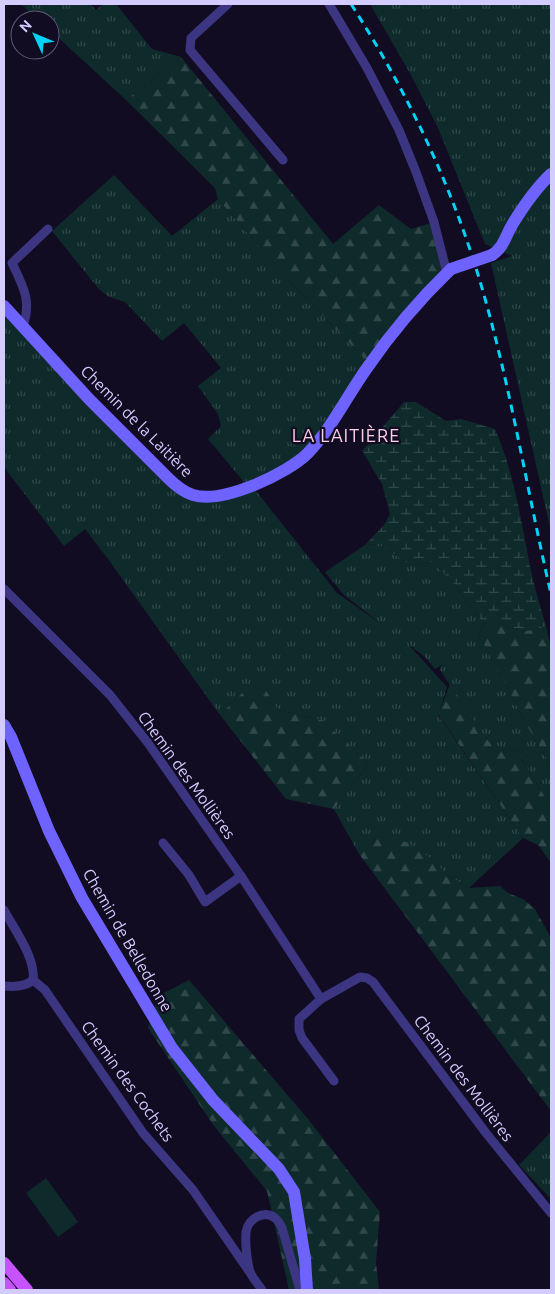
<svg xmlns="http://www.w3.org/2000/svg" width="555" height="1294" viewBox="0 0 555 1294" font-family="Ubuntu,sans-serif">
	<defs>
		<pattern id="grass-tufts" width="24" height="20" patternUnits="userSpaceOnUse" patternTransform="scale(1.25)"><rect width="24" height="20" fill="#0f2a2b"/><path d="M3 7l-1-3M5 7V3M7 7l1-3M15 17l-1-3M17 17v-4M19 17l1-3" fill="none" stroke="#31484b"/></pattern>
		<pattern id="forest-firs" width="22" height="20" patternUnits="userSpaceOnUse" patternTransform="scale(1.25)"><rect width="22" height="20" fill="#0f2a2b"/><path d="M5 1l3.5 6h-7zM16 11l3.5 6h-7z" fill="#31484b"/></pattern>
		<pattern id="wetland-marsh" width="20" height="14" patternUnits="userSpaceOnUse" patternTransform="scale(1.25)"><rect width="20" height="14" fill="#0f2a2b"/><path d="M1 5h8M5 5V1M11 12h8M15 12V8" fill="none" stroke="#31484b"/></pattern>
	</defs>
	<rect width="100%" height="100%" fill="#110c21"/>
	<g fill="url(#grass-tufts)">
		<path d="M21,4H90L96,10L103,4H116L152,49L181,57L126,100L50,30V20H39Z"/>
		<path d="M370,4H551V532L491,263L512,256L485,244L438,128L411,75Z"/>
		<path d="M114,175L172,236L218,199L294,286L370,364L308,453L252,486L337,593L384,626L344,595L325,572L365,545L379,544L410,565L432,562L454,584L484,624L478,636L489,652L527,726L551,765V807L517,751L501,749L486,739L440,670L442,665L435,669L424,656L408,644L447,687L438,715L523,838L469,888L447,875L432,859L375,839L359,854L334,809L369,764L322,720L278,710L241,694L220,715L108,559L85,529L64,546L4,467V307L182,494L212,496L244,482L208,439L221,426L218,414L198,386L221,368L184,323L162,341L125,302L107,296L98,288L52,231Z"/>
		<path d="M551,1132V1199L519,1165Z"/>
	</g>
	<g fill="url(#forest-firs)">
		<path d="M181,57L333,244L379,205L411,229L434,222L447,273L370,364L294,286L218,199L215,188L126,100Z"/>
		<path d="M494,620C515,631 523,634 546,626L551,648V765L527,726L489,652L478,636L484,624Z"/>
		<path d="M261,682L278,710L322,720L369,764L334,809L286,799L220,715L241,694Z"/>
		<path d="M450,684L486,739L501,749L517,751L551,807V863L538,845L523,838L438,714Z"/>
		<path d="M375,839L406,842L432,859L447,875L469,888L500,886L508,893L523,899L535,909L551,938V1111L359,854Z"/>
		<path d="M189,980L308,1119L380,1212L376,1263L379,1290H289L267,1191L214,1126L148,1028L158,996Z"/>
	</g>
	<path fill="url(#wetland-marsh)" d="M404,402H416L446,421L461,419L495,429C514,473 521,520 530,566C534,586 540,606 546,626C523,634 515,631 494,620L484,624L454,584L432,562L410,565L379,544L365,545L384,525L390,514L382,484L362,451Z"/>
	<path fill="#0f2a2b" d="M46,1178L78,1222L58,1237L26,1193Z"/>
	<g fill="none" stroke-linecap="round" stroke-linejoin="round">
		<g stroke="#3c3581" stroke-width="9">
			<path d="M228,4L191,38L190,50L283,160"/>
			<path d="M329,4L367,68L399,130L416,172L434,222L447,273"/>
			<path d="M23,326C32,301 23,286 12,263L48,229"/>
			<path d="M4,589L110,695L148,743L241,876L321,999L360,977L367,978L373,982L486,1133L551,1213"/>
			<path d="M163,843L189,875L205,902L241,876"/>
			<path d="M4,910C14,929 36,958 33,980"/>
			<path d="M33,980L45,990L143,1133L193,1190L251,1274"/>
			<path d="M4,986C14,987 25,987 33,980"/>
			<path d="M321,999L299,1019V1030L302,1038L334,1081"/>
			<path d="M262,1290C259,1285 254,1280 251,1274C247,1265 245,1242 246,1232C248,1219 264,1209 275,1218C278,1220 280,1224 282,1228L300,1290"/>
		</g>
		<g stroke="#6e63ff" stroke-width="12">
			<path d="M492,255C504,247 505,237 512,225C523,207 535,189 551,174"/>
			<path d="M4,306L89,399L168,478C175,485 183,492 193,495C223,504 287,474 308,453C332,428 347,396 367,368C391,333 420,299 451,269"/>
			<path d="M4,725L11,737L49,831L82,898L172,1048L213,1100L279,1169L294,1192L305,1259L307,1290"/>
		</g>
		<g stroke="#c653ff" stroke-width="12">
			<path d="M4,1263L27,1290"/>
			<path d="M4,1283L10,1290"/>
		</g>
		<path stroke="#00d3f7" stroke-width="3" stroke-dasharray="8 6" stroke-linecap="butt" d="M351,4C409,94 455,192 484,295C512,394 528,495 551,594"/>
		<path stroke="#6e63ff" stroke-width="12" d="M451,269L492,255"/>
	</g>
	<g text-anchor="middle" stroke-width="4.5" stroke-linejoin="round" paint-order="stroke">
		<g font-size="16" fill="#d4ccff" stroke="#110c21">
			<text transform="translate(137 421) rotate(45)" y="6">Chemin de la Laitière</text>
			<text transform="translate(187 775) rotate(54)" y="6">Chemin des Mollières</text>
			<text transform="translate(128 940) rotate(60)" y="6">Chemin de Belledonne</text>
			<text transform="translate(464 1078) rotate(53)" y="6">Chemin des Mollières</text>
			<text transform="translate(128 1081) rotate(54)" y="6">Chemin des Cochets</text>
		</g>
		<g font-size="18" letter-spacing="1" fill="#ffceeb" stroke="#110c21">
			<text x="346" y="442">LA LAITIÈRE</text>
		</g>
	</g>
	<rect width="555" height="1294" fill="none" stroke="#d4ccff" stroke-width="10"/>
	<g transform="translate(35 35) rotate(314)"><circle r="24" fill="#110c21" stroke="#5f597a"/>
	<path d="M0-4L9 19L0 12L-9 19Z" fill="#00d3f7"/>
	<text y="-8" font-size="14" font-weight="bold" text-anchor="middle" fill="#d4ccff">N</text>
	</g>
</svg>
